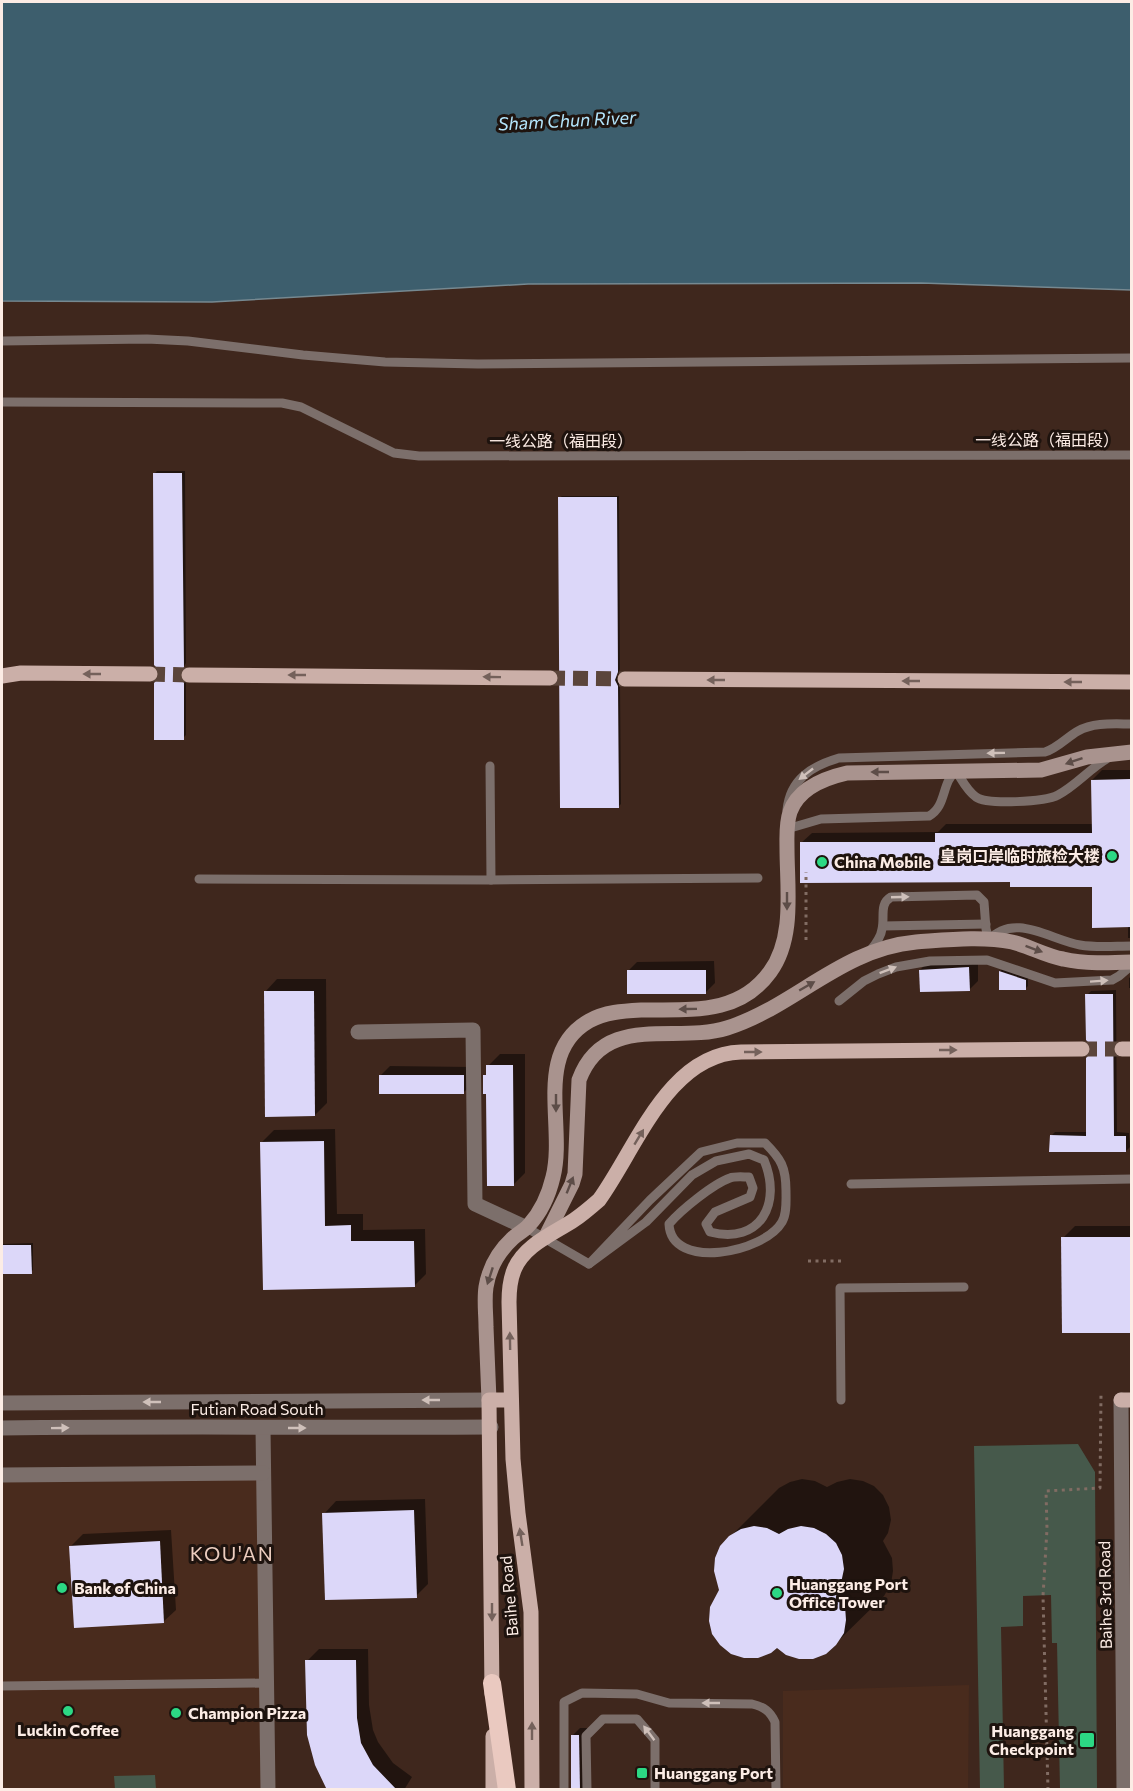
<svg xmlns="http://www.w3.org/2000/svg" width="1133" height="1791" viewBox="0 0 1133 1791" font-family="Commissioner,'Noto Sans SC',sans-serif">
	<rect width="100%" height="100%" fill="#3f271d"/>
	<g fill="#492b1d">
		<path d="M263,1473L268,1789H2V1475Z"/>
		<path d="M969,1685L968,1789H783V1691Z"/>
	</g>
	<g fill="#46594b">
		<path d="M1078,1444L1095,1472L1097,1789H1060L1057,1643H1052L1051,1595L1023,1596V1626L1001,1627L1004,1789H980L974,1446Z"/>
		<path d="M155,1775L156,1789H115L114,1776Z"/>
	</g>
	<path fill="#3d5e6d" stroke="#768991" stroke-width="1.5" d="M2,2H1131V290L921,283L528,284L212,302L2,301Z"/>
	<g fill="#0007">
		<path d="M157,471H185L186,663L181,672L186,680V735L183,738L160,679L161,673L154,474Z"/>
		<path d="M562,496H619L620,669L617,676L620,683L621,804L618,807L559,498Z"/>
		<path d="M1132,762V938H1128V926L1094,885L1011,880L801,843L812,833L938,832L946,824H1093L1092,780L1102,770H1131Z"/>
		<path d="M978,959V981L969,990L920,970L929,961Z"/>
		<path d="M714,961L715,983L706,992L628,971L637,962Z"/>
		<path d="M1002,969L1028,978V986L1025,989L1000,972Z"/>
		<path d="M1132,976V988H1129V978Z"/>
		<path d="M277,979H326L327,1103L315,1115L265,992Z"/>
		<path d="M1116,990L1117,1132L1129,1133L1130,1147L1126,1151L1051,1136L1055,1132H1087L1093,1050L1087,995L1091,991Z"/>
		<path d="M500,1054H525V1173L513,1185L485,1076L488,1073V1066Z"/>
		<path d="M390,1066L472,1067V1084L463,1093L381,1075Z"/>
		<path d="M335,1129L337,1214H363V1230L425,1229L426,1274L414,1286L264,1288L262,1142L274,1130Z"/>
		<path d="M1075,1226H1132V1332H1063V1238Z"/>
		<path d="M33,1243V1270L31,1272H2V1244Z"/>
		<path d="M802,1479L815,1481L827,1487L837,1482L850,1479L863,1481L874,1486L883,1495L889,1507L891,1520L888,1533L883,1541L892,1558L893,1571L891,1584L884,1596L835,1644L721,1591L730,1537L779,1488L790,1482Z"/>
		<path d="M425,1499L428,1584L416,1596L324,1514L336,1501Z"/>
		<path d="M171,1530L176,1610L163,1622L71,1546L83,1534Z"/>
		<path d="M319,1649H368L369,1705L373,1730L378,1742L393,1763L412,1777L404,1790H330L307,1661Z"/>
		<path d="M580,1728H587L588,1782L592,1790H571L572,1736Z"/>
	</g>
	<g fill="#dcd7f9">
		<path d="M153,473H182L184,667L179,675L184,683V740H154V683L158,679L160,674L158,669L154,665Z"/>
		<path d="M558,497H617L618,672L615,680L618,686L619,808H560Z"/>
		<path d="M1131,779V927L1092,928V887H1010V882L800,883V842H935V833H1092L1091,780Z"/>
		<path d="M969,967L970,991L920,992L919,970Z"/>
		<rect x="627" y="970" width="79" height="24"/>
		<path d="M999,971L1026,980V990H999Z"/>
		<path d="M264,991H314L315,1116L265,1117Z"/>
		<path d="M1085,994H1113L1114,1136H1126V1152H1049L1050,1135L1086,1136V1058L1090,1054L1092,1049L1090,1044L1086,1040Z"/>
		<path d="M486,1065H513L514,1186H487L486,1094H483V1075H486Z"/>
		<rect x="379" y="1075" width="85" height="19"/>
		<path d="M324,1141L325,1226L351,1225V1241H414L415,1287L263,1290L260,1142Z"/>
		<path d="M1061,1237H1131V1333H1062Z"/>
		<path d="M2,1245H31L32,1274H2Z"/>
		<path d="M414,1510L417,1598L325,1600L322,1513Z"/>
		<path d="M754,1526L767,1528L779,1534L788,1529L801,1526L814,1528L826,1534L836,1543L842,1555L844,1569L841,1583L836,1590L845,1606L846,1620L844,1633L836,1645L826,1654L813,1659H799L786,1655L777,1648L771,1653L758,1658H744L731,1654L720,1645L712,1634L709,1621L710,1607L719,1590L714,1571L715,1558L720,1546L729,1536L741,1529Z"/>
		<path d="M160,1541L164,1623L74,1628L69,1546Z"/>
		<path d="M305,1660H356L357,1718L361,1743L373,1765L397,1790H327L315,1765L307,1735Z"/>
		<path d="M571,1735H579L580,1790H571Z"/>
	</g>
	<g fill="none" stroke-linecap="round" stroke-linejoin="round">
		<g stroke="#5b453b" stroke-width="15" stroke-dasharray="15 8" stroke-linecap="butt">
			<path d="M150,674L189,675"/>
			<path d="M550,678L625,679"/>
			<path d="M1082,1049H1122"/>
		</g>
		<g stroke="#816c63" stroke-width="3" stroke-dasharray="3 4.5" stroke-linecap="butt">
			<path d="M806,940V872"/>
			<path d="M808,1261H843"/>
			<path d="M1048,1790L1043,1596L1047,1529L1046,1491L1100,1488L1101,1394"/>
		</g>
		<g stroke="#7c6f6b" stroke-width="9">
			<path d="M2,341L147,339L188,341L303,355L385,362L478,364L1132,358"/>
			<path d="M2,402L282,403L301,407L394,453L419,456L1132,455"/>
			<path d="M490,766L491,880"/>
			<path d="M787,810C790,779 812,766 839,758L1045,752C1058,748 1067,737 1078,731C1094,722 1114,724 1132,724"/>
			<path d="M787,826V829L821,819L929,816C947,806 941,783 956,771C962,780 967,791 976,797C987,805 1045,802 1058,795C1077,785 1091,767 1110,757"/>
			<path d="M199,879L491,880L758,878"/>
			<path d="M883,926L986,924"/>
			<path d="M870,951C875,945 881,937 882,929C885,917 879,904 891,897L977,895L984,902L986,929L989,940C1014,912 1051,940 1080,945C1097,948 1115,946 1132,946"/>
			<path d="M839,1001L864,981L878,974L896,967L930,961L987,960L1055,983L1112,980L1119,976L1132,965"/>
			<path d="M737,1143H765C781,1159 786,1167 786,1191C786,1200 787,1214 782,1222C764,1253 671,1271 669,1224C681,1210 713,1184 730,1178C735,1176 743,1177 749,1177L753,1188L750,1197L715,1212L706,1224L710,1232C761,1245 782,1203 764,1160L749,1154L716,1161L692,1175L646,1222L589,1264L650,1200L701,1152Z"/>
			<path d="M851,1184L1132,1179"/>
			<path d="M527,1228L589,1264"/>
			<path d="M841,1400L840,1288L964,1287"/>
			<path d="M2,1686L266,1683"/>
			<path d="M564,1790V1702L582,1693L637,1694L669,1703L752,1704C764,1707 770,1711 775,1722L776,1790"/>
			<path d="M587,1790L586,1736L603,1719H637L655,1740V1790"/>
		</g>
		<g stroke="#7c6f6b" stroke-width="15">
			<path d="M358,1032L473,1030L475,1204L527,1228"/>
			<path d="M263,1428L268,1790"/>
			<path d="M2,1475L263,1473"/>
		</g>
		<g stroke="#7c6f6b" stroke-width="15">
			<path d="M1121,1400L1124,1790"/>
			<path d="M2,1403L489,1400"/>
			<path d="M2,1428C165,1426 327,1428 491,1427"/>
		</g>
		<g stroke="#a9938e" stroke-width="15">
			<path d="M545,1238L572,1184L575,1174L579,1080C604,1012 675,1044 727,1028C794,1007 841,949 916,942C946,940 982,936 1012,942C1029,946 1046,956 1063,959C1085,964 1109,963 1132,962"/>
			<path d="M489,1400C488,1376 487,1352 486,1327C486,1314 484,1300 486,1287C489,1269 498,1252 512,1239C517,1234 524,1231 529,1225C541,1212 549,1194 553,1177C566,1126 533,1053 589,1021C605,1012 623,1011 641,1010C689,1009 738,1016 770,972C795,938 787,888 787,848C787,836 786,824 790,812C798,789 825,778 847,773L1041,770L1087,757L1132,752"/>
		</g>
		<g stroke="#cbafa8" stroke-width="15">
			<path d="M189,675L550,678"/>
			<path d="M2,676L21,673L150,674"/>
			<path d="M625,679L1132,682"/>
			<path d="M1122,1049H1132"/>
			<path d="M1121,1400H1132"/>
			<path d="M492,1694L489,1400H511"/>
			<path d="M493,1736V1790"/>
			<path d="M532,1790L531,1612L518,1513L513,1459L509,1302C509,1291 510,1280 514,1270C524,1245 553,1234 574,1220C583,1214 591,1207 599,1200C636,1149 668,1054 741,1052L1082,1049"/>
		</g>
		<path stroke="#eac9c0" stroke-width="18" d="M492,1683L507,1790"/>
	</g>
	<defs><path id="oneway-solid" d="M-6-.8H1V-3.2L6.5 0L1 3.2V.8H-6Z" transform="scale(1.5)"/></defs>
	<g fill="#74615b">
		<use href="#oneway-solid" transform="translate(92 674) rotate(-180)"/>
		<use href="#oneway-solid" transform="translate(297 675) rotate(-180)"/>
		<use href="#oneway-solid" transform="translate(492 677) rotate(-179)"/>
		<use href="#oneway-solid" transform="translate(716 680) rotate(-180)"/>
		<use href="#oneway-solid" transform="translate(911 681) rotate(-180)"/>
		<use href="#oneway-solid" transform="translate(1073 682) rotate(-180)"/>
		<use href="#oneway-solid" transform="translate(948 1050)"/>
		<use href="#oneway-solid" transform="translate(753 1052)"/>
		<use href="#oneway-solid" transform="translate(639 1137) rotate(-59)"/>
		<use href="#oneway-solid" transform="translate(510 1341) rotate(-91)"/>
		<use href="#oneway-solid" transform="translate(521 1537) rotate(-99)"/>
		<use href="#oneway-solid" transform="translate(492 1612) rotate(90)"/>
		<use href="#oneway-solid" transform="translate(532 1731) rotate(-90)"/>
	</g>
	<g fill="#cfc0ba">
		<use href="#oneway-solid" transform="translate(996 753) rotate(179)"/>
		<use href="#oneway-solid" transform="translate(806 774) rotate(142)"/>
		<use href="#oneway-solid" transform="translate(900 897) rotate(-2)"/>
		<use href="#oneway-solid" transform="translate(888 970) rotate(-21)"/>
		<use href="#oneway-solid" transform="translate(1099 981) rotate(-4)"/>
		<use href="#oneway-solid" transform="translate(431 1400) rotate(180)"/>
		<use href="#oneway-solid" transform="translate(152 1402) rotate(180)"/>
		<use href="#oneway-solid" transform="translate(60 1428) rotate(-1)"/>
		<use href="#oneway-solid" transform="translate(297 1428)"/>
		<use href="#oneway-solid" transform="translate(711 1703) rotate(-180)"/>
		<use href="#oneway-solid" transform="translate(649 1733) rotate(-127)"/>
	</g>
	<g fill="#5d4d48">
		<use href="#oneway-solid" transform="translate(1074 761) rotate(161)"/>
		<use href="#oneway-solid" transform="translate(880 772) rotate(180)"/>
		<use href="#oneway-solid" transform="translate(787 901) rotate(90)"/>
		<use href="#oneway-solid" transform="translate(1034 949) rotate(20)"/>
		<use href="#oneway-solid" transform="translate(807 986) rotate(-30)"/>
		<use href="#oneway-solid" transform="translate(688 1009) rotate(179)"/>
		<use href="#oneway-solid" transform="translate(556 1103) rotate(90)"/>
		<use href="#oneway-solid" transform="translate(570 1185) rotate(-68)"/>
		<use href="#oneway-solid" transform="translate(490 1276) rotate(108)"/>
	</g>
	<g fill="#2cd884" stroke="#1e130e" stroke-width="2">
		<circle cx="1112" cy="856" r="6"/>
		<circle cx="822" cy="862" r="6"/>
		<circle cx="62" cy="1588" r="6"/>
		<circle cx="777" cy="1593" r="6"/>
		<circle cx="68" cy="1711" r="6"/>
		<circle cx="176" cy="1713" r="6"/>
		<rect x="1079" y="1732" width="16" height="16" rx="3"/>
		<rect x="636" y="1767" width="12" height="12" rx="3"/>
	</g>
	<g text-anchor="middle" stroke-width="6" stroke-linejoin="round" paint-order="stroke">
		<g font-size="16" fill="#fcece5" stroke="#1e130e">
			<text x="1047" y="446">一线公路（福田段）</text>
			<text x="561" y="447">一线公路（福田段）</text>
			<text x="257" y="1415">Futian Road South</text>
			<text transform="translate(1105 1595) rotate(-91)" y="6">Baihe 3rd Road</text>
			<text transform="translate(509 1596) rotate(-95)" y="6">Baihe Road</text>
		</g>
		<g font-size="16" font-weight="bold" fill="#fcece5" stroke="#1e130e" text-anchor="start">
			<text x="1100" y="862" text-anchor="end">皇岗口岸临时旅检大楼</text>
			<text x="834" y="868">China Mobile</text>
			<text x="789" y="1590">Huanggang Port<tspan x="789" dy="18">Office Tower</tspan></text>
			<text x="74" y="1594">Bank of China</text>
			<text x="188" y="1719">Champion Pizza</text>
			<text x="68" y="1736" text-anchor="middle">Luckin Coffee</text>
			<text x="1074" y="1737" text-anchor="end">Huanggang<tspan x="1074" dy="18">Checkpoint</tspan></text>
			<text x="654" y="1779">Huanggang Port</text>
		</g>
		<g font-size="18" font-style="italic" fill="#b4e6fd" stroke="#1e130e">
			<text transform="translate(567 121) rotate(-3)" y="6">Sham Chun River</text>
		</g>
		<g font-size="20" letter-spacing="1.5" fill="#eccdbf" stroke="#1e130e">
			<text x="232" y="1561">KOU'AN</text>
		</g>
	</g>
	<rect width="1133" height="1791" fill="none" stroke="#fcece5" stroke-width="6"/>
</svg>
